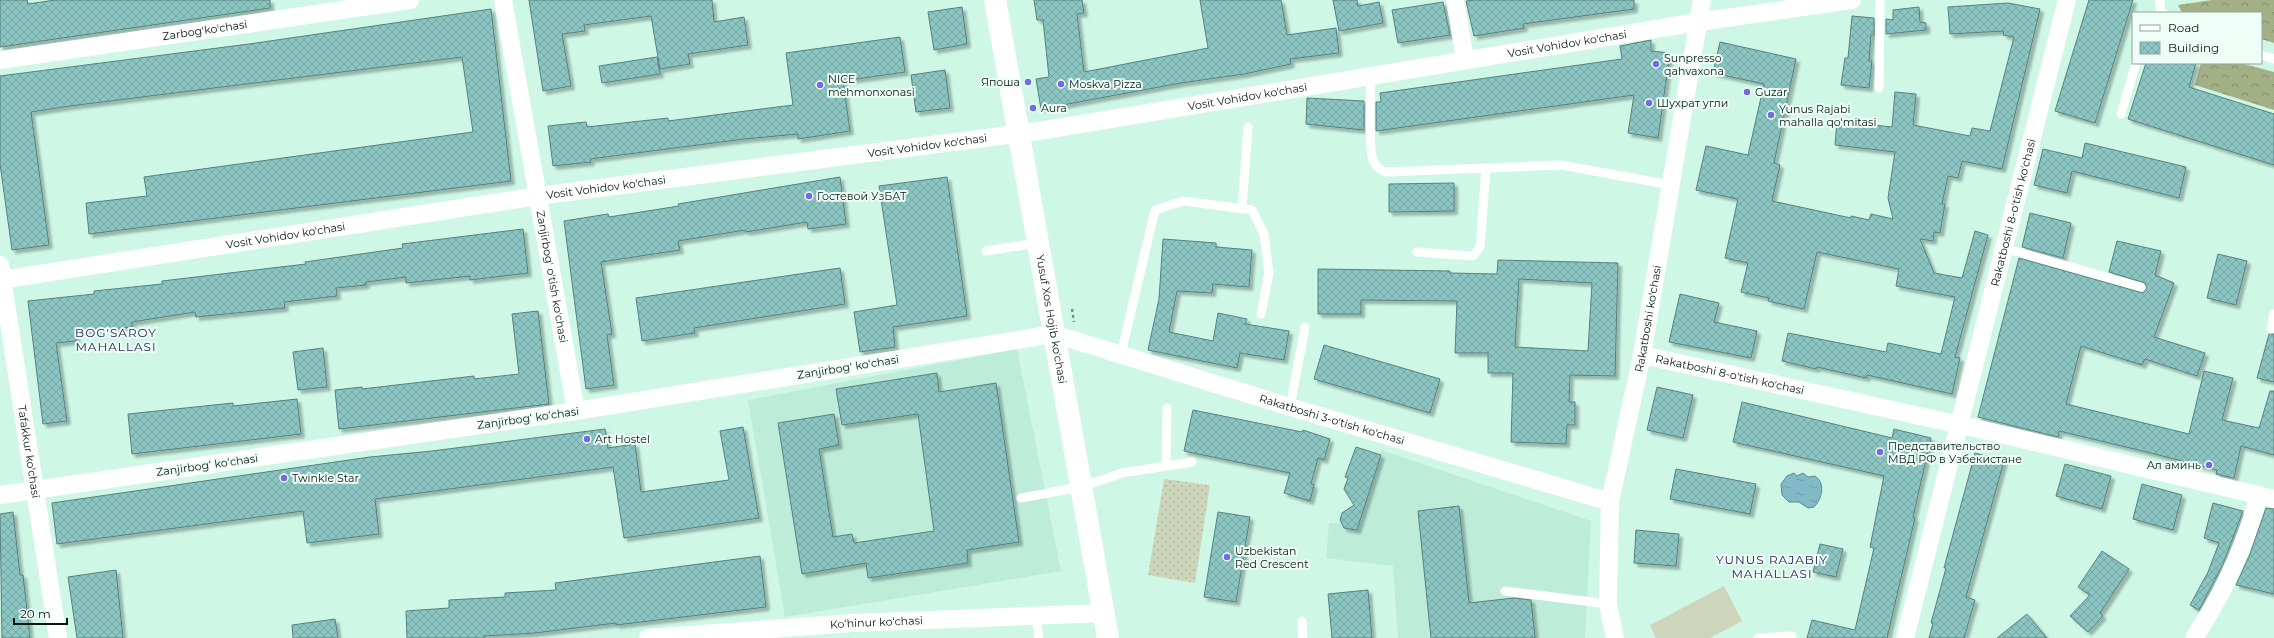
<svg xmlns="http://www.w3.org/2000/svg" width="2274" height="638" viewBox="0 0 2274 638" font-family="Montserrat,sans-serif">
	<defs>
		<pattern id="grass-dots" width="8" height="8" patternUnits="userSpaceOnUse"><rect width="8" height="8" fill="#cdd6bb"/><path d="M2 2h.1M6 6h.1" fill="none" stroke="#afb7a0" stroke-width="1.8" stroke-linecap="round"/></pattern>
		<pattern id="forest-crowns" width="20" height="18" patternUnits="userSpaceOnUse"><rect width="20" height="18" fill="#a3b085"/><path d="M2 6a3 3 0 1 1 6 0M12 15a3 3 0 1 1 6 0" fill="none" stroke="#838e6c"/></pattern>
		<pattern id="water-ripples" width="26" height="14" patternUnits="userSpaceOnUse"><rect width="26" height="14" fill="#81b9c6"/><path d="M2 4q2-2 4 0t4 0M15 11q2-2 4 0t4 0" fill="none" stroke="#6e9ea9"/></pattern>
		<pattern id="building-cross-hatch" width="8" height="8" patternUnits="userSpaceOnUse"><rect width="8" height="8" fill="#8bc5c2"/><path d="M0 0l8 8M0 8l8-8" fill="none" stroke="#77a8a6"/></pattern>
		<filter id="shadow"><feDropShadow dx="3.5" dy="3.5" stdDeviation="1" flood-color="#0004"/></filter>
	</defs>
	<rect width="100%" height="100%" fill="#cff7e6"/>
	<g fill="#bdedd9">
		<path d="M1017,349L1061,571L785,617L748,400Z"/>
		<path d="M1381,450L1591,521L1585,638H1398L1393,566L1326,558L1329,523L1360,524Z"/>
	</g>
	<path fill="url(#grass-dots)" d="M1164,479L1210,485L1195,583L1148,575Z"/>
	<g fill="url(#forest-crowns)">
		<path d="M2212,0H2274V43L2261,39V13H2182L2178,5Z"/>
		<path d="M2201,63H2240L2274,72V110L2195,85Z"/>
	</g>
	<path fill="#cdd6bb" d="M1724,586L1742,621L1710,638H1656L1650,625Z"/>
	<path fill="url(#water-ripples)" stroke="#5d8990" d="M1794,473L1797,476L1803,473L1808,477L1815,476C1826,483 1822,499 1814,507L1808,508L1799,502H1789L1782,495L1781,484L1787,476Z"/>
	<g fill="url(#building-cross-hatch)" stroke="#56807d" fill-rule="evenodd" filter="url(#shadow)">
		<path d="M0,0H27L28,4L55,0H270V8L0,47Z"/>
		<path d="M529,0H712L714,22L744,17L748,45L688,54L690,64L660,69L651,16L584,25L585,31L562,34L571,86L543,91Z"/>
		<path d="M1034,0H1082L1084,13L1077,14L1084,72L1208,48L1200,0H1281L1287,35L1336,28L1339,53L1290,59L1291,64L1244,74L1181,83L1041,109L1036,79L1049,77L1043,20H1037Z"/>
		<path d="M1333,0H1357L1358,6L1379,2L1383,23L1339,31Z"/>
		<path d="M1474,0H1634V9L1523,24L1524,28L1474,36L1466,1Z"/>
		<path d="M2089,0H2133L2095,123L2055,111Z"/>
		<path d="M1443,2L1450,35L1398,43L1392,10Z"/>
		<path d="M2008,3L2040,9L2002,169L1962,161L1958,178L1948,176L1942,204H1945L1940,233L1934,232L1933,241L1920,239L1934,273L1962,278L1975,231L1988,235L1955,357L1960,358L1952,394L1867,375L1866,378L1817,367L1816,369L1782,361L1788,333L1886,352L1888,343L1941,354L1955,297L1896,286L1899,269L1817,252L1804,309L1768,301L1769,298L1741,292L1748,263L1725,258L1738,199L1696,190L1706,146L1748,155L1764,84L1713,73L1720,42L1796,59L1774,163L1780,165L1772,201L1851,218V216L1869,220L1871,214L1893,219L1888,198L1895,152L1835,145L1837,121L1892,127L1895,92L1916,94L1913,125L1970,136L1972,128L1990,131L2014,37L2003,35L2004,31L1950,34L1948,7Z"/>
		<path d="M962,7L967,44L934,50L928,12Z"/>
		<path d="M1919,7L1920,22L1926,23V30L1886,34V19L1893,20V10Z"/>
		<path d="M491,9L511,181L89,234L86,203L147,196L144,177L473,132L462,57L70,106L31,112L49,245L12,250L0,164V76L249,44Z"/>
		<path d="M1852,16L1874,18V35H1871L1869,61H1872L1869,88L1841,85L1845,58H1848Z"/>
		<path d="M900,37L905,72L843,81L850,131L798,139V134L744,139L590,159L591,162L553,166L548,126L586,122L587,127L668,118V121L793,105L786,53Z"/>
		<path d="M1651,40V51L1670,53L1658,138L1628,133L1634,95L1376,131V102H1381L1380,93L1622,59L1620,46Z"/>
		<path d="M657,57L660,74L602,83L599,66Z"/>
		<path d="M2146,63H2196L2189,87L2274,114V165L2128,119Z"/>
		<path d="M945,70L950,108L916,112L911,75Z"/>
		<path d="M1307,98L1364,101V130L1306,124Z"/>
		<path d="M2085,143L2186,167L2179,198L2072,171L2067,193L2034,185L2043,149L2082,158Z"/>
		<path d="M840,177L846,224L808,229L807,222L746,232L745,230L678,241L680,250L601,262L612,334L607,335L614,385L586,389L564,221L608,214L609,217L679,206L678,204Z"/>
		<path d="M947,177L967,316L893,327L895,347L860,352L854,312L897,305L879,186Z"/>
		<path d="M1454,183V211L1389,212V184Z"/>
		<path d="M2030,213L2071,223L2063,258L2022,247Z"/>
		<path d="M523,229L528,273L470,280V276L406,283V277L366,282V285L336,288L337,296L284,302L285,308L196,317L195,312L132,322V327L76,332V341L56,343L67,421L43,424L28,301L94,294V291L162,284V281L306,264L305,262L403,248L402,244Z"/>
		<path d="M1163,239L1216,243V247L1252,250L1249,287L1213,284L1212,293L1177,291L1169,332L1213,341L1218,313L1247,319L1245,324L1289,331L1284,360L1240,353L1237,368L1148,350L1159,299Z"/>
		<path d="M2117,241L2161,251L2155,275L2174,283L2154,337L2205,353L2197,376L2145,359L2142,365L2081,346L2066,404L2189,434L2204,371L2233,378L2222,420L2259,428L2270,391H2274V455L2241,446L2234,478L2216,474L2217,470L2147,452L2059,431L2058,437L1978,417L2019,258L2143,293L2147,288L2145,283L2109,272Z"/>
		<path d="M2218,254L2247,261L2236,305L2207,298Z"/>
		<path d="M1498,260L1618,263L1615,376L1570,375L1569,402H1575V425H1567L1566,444L1511,442L1513,373H1488V353H1455L1457,301L1361,300V314H1318V269L1450,271V273L1497,274ZM1519,279L1592,283L1588,351L1515,347Z"/>
		<path d="M840,268L845,304L694,328L695,333L642,341L636,298Z"/>
		<path d="M1680,294L1719,303L1714,322L1757,331L1751,358L1669,342Z"/>
		<path d="M538,311L549,404L339,429L335,390L362,387V389L474,376V379L519,374L512,314Z"/>
		<path d="M2269,334H2274V382L2257,378Z"/>
		<path d="M1324,345L1440,379L1430,413L1314,379Z"/>
		<path d="M323,348L327,387L298,390L293,352Z"/>
		<path d="M937,373L939,392L996,383L1019,542L967,550L968,563L868,578L866,563L802,574L778,423L834,414L839,445L819,449L833,537L852,534L854,543L934,531L918,414L842,425L836,389Z"/>
		<path d="M1657,387L1693,395L1683,438L1647,430Z"/>
		<path d="M297,399L301,434L132,454L128,414L233,403V406Z"/>
		<path d="M1742,402L1892,438L1894,429L1931,438L1913,517L1915,518L1887,638H1807L1812,620L1855,630L1874,548L1870,547L1884,476L1733,442Z"/>
		<path d="M1193,410L1302,432L1303,430L1330,439L1324,460L1318,458L1311,484L1314,485L1310,501L1284,493L1290,473L1184,451Z"/>
		<path d="M743,427L759,518L624,538L613,467L375,499L379,534L307,543L303,511L57,544L52,503L370,457L432,451L605,429L608,448L635,444L641,492L729,480L720,431Z"/>
		<path d="M1356,447L1381,455L1357,530L1344,528L1340,520L1342,513L1354,505L1344,489L1348,478L1345,477Z"/>
		<path d="M1975,453L2004,461L1966,597L1975,600L1964,638H1929L1933,623H1931L1946,568H1944Z"/>
		<path d="M2065,464L2111,476L2102,509L2056,496Z"/>
		<path d="M1676,469L1756,484L1750,514L1670,499Z"/>
		<path d="M2142,484L2182,495L2173,530L2133,519Z"/>
		<path d="M2213,503L2243,511L2223,564L2199,610L2190,605L2208,572L2219,543L2204,538Z"/>
		<path d="M1459,506L1469,603L1514,598L1531,600L1535,638H1431L1418,511Z"/>
		<path d="M2266,508L2274,509V594L2236,585L2250,554Z"/>
		<path d="M13,512L20,575H23L30,638H2L0,514Z"/>
		<path d="M1218,512L1250,517L1236,602L1204,597Z"/>
		<path d="M1636,530L1679,534L1676,566L1634,563Z"/>
		<path d="M1820,544L1843,549L1836,577L1813,572Z"/>
		<path d="M2102,551L2129,569L2100,613L2103,616L2088,632L2070,616L2090,595L2078,587Z"/>
		<path d="M760,556L766,607L616,625V623L535,633L484,636V638H407L406,611L449,608V600L505,597V593L556,590L555,583Z"/>
		<path d="M116,570L123,638H77L68,577Z"/>
		<path d="M1368,590L1372,638H1332L1328,594Z"/>
		<path d="M2027,614L2047,638H1997Z"/>
		<path d="M335,619L338,638H293L292,625Z"/>
	</g>
	<g fill="none" stroke-linecap="round" stroke-linejoin="round">
		<path stroke="#749185" stroke-width="2.5" stroke-dasharray="3 3" stroke-linecap="butt" d="M1072,309L1074,322"/>
		<g stroke="#fff" stroke-width="9">
			<path d="M2160,0V9L2163,13"/>
			<path d="M2261,55L2274,59"/>
			<path d="M1371,75C1371,93 1367,149 1374,162C1377,168 1380,170 1386,172L1561,165L1671,185"/>
			<path d="M1879,88L1880,0"/>
			<path d="M2121,114L2136,63"/>
			<path d="M1242,209L1248,127"/>
			<path d="M2004,248L2141,287"/>
			<path d="M986,251L1038,243"/>
			<path d="M1417,252L1473,256L1480,247L1486,169"/>
			<path d="M2271,329L2274,314"/>
			<path d="M1121,354L1155,210L1183,201L1252,210L1264,234L1269,273L1261,314"/>
			<path d="M1290,407L1305,327"/>
			<path d="M1166,465L1167,408"/>
			<path d="M1021,498L1081,487L1122,473L1192,462"/>
			<path d="M1505,591L1608,604"/>
			<path d="M1036,616L1039,638"/>
			<path d="M1302,621L1303,638"/>
			<path d="M1758,638L1792,636"/>
		</g>
		<g stroke="#fff" stroke-width="18">
			<path id="s1" d="M503,0L576,411"/>
			<path d="M1455,0L1465,59"/>
			<path id="s2" d="M0,60L410,0"/>
			<path id="s3" d="M0,265L58,638"/>
			<path id="s4" d="M0,280L538,196L1039,131L1698,22L1852,0"/>
			<path id="s5" d="M1642,355L1988,431L2274,499"/>
			<path id="s6" d="M0,495L576,411L1054,334L1290,407L1610,502"/>
			<path id="s7" d="M648,638L853,623L1104,613"/>
			<path id="s8" d="M1615,638L1608,604L1610,502L1642,355L1702,0"/>
			<path id="s9" d="M1905,638L2067,0"/>
			<path d="M2194,638C2223,594 2245,545 2259,495"/>
		</g>
		<path stroke="#fff" stroke-width="22" id="s10" d="M995,0L1108,638"/>
	</g>
	<g fill="#746ae5" stroke="#eefef7" stroke-width="1.5">
		<circle cx="1656" cy="64" r="4"/>
		<circle cx="1028" cy="82" r="4"/>
		<circle cx="1061" cy="84" r="4"/>
		<circle cx="820" cy="85" r="4"/>
		<circle cx="1747" cy="92" r="4"/>
		<circle cx="1649" cy="103" r="4"/>
		<circle cx="1033" cy="108" r="4"/>
		<circle cx="1771" cy="115" r="4"/>
		<circle cx="809" cy="196" r="4"/>
		<circle cx="587" cy="439" r="4"/>
		<circle cx="1880" cy="452" r="4"/>
		<circle cx="2209" cy="465" r="4"/>
		<circle cx="284" cy="478" r="4"/>
		<circle cx="1227" cy="557" r="4"/>
	</g>
	<g text-anchor="middle" stroke-width="4" stroke-linejoin="round" paint-order="stroke">
		<g font-size="11" fill="#0a1813" stroke="#eefef7">
			<text dy="4" stroke="none"><textPath href="#s2" startOffset="207">Zarbog'ko'chasi</textPath></text>
			<text dy="4" stroke="none"><textPath href="#s4" startOffset="1585">Vosit Vohidov ko'chasi</textPath></text>
			<text dy="4" stroke="none"><textPath href="#s4" startOffset="1261">Vosit Vohidov ko'chasi</textPath></text>
			<text dy="4" stroke="none"><textPath href="#s4" startOffset="937">Vosit Vohidov ko'chasi</textPath></text>
			<text dy="4" stroke="none"><textPath href="#s4" startOffset="613">Vosit Vohidov ko'chasi</textPath></text>
			<text dy="4" stroke="none"><textPath href="#s9" startOffset="439">Rakatboshi 8-o'tish ko'chasi</textPath></text>
			<text dy="4" stroke="none"><textPath href="#s4" startOffset="289">Vosit Vohidov ko'chasi</textPath></text>
			<text dy="4" stroke="none"><textPath href="#s1" startOffset="281">Zanjirbog' o'tish ko'chasi</textPath></text>
			<text dy="4" stroke="none"><textPath href="#s10" startOffset="324">Yusuf Xos Hojib ko'chasi</textPath></text>
			<text dy="4" stroke="none"><textPath href="#s8" startOffset="324">Rakatboshi ko'chasi</textPath></text>
			<text transform="translate(848 367) rotate(-9)" y="4">Zanjirbogʻ koʻchasi</text>
			<text dy="4" stroke="none"><textPath href="#s5" startOffset="90">Rakatboshi 8-o'tish ko'chasi</textPath></text>
			<text transform="translate(528 418) rotate(-8)" y="4">Zanjirbogʻ koʻchasi</text>
			<text dy="4" stroke="none"><textPath href="#s6" startOffset="1357">Rakatboshi 3-o'tish ko'chasi</textPath></text>
			<text dy="4" stroke="none"><textPath href="#s3" startOffset="189">Tafakkur ko'chasi</textPath></text>
			<text transform="translate(207 465) rotate(-8)" y="4">Zanjirbogʻ koʻchasi</text>
			<text dy="4" stroke="none"><textPath href="#s7" startOffset="229">Ko‘hinur ko‘chasi</textPath></text>
		</g>
		<g font-size="11" fill="#0a1813" stroke="#eefef7" text-anchor="start">
			<text x="1664" y="62">Sunpresso<tspan x="1664" dy="13">qahvaxona</tspan></text>
			<text x="828" y="83">NICE<tspan x="828" dy="13">mehmonxonasi</tspan></text>
			<text x="1020" y="86" text-anchor="end">Япоша</text>
			<text x="1069" y="88">Moskva Pizza</text>
			<text x="1755" y="96">Guzar</text>
			<text x="1657" y="107">Шухрат угли</text>
			<text x="1041" y="112">Aura</text>
			<text x="1779" y="113">Yunus Rajabi<tspan x="1779" dy="13">mahalla qo'mitasi</tspan></text>
			<text x="817" y="200">Гостевой УзБАТ</text>
			<text x="595" y="443">Art Hostel</text>
			<text x="1888" y="450">Представительство<tspan x="1888" dy="13">МВД РФ в Узбекистане</tspan></text>
			<text x="2201" y="469" text-anchor="end">Ал аминь</text>
			<text x="292" y="482">Twinkle Star</text>
			<text x="1235" y="555">Uzbekistan<tspan x="1235" dy="13">Red Crescent</tspan></text>
		</g>
		<g font-size="12" letter-spacing="1" fill="#28225c" stroke="#eefef7">
			<text x="116" y="337">BOG'SAROY<tspan x="116" dy="14">MAHALLASI</tspan></text>
			<text x="1772" y="564">YUNUS RAJABIY<tspan x="1772" dy="14">MAHALLASI</tspan></text>
		</g>
	</g>
	<rect x="2132" y="12" width="130" height="52" fill="#eefef7" stroke="#93a29c"/>
	<rect x="2140" y="25" width="20" height="6" fill="#ffffff" stroke="#93a29c"/>
	<text x="2168" y="32" font-size="12" fill="#0a1813">Road</text>
	<rect x="2140" y="42" width="20" height="12" fill="url(#building-cross-hatch)" stroke="#93a29c"/>
	<text x="2168" y="52" font-size="12" fill="#0a1813">Building</text>
	<path d="M14 618v6h53v-6" fill="none" stroke="#0a1813" stroke-width="2"/>
	<text x="20" y="618" font-size="12" fill="#0a1813" stroke="#eefef7" stroke-width="3" paint-order="stroke">20 m</text>
</svg>
